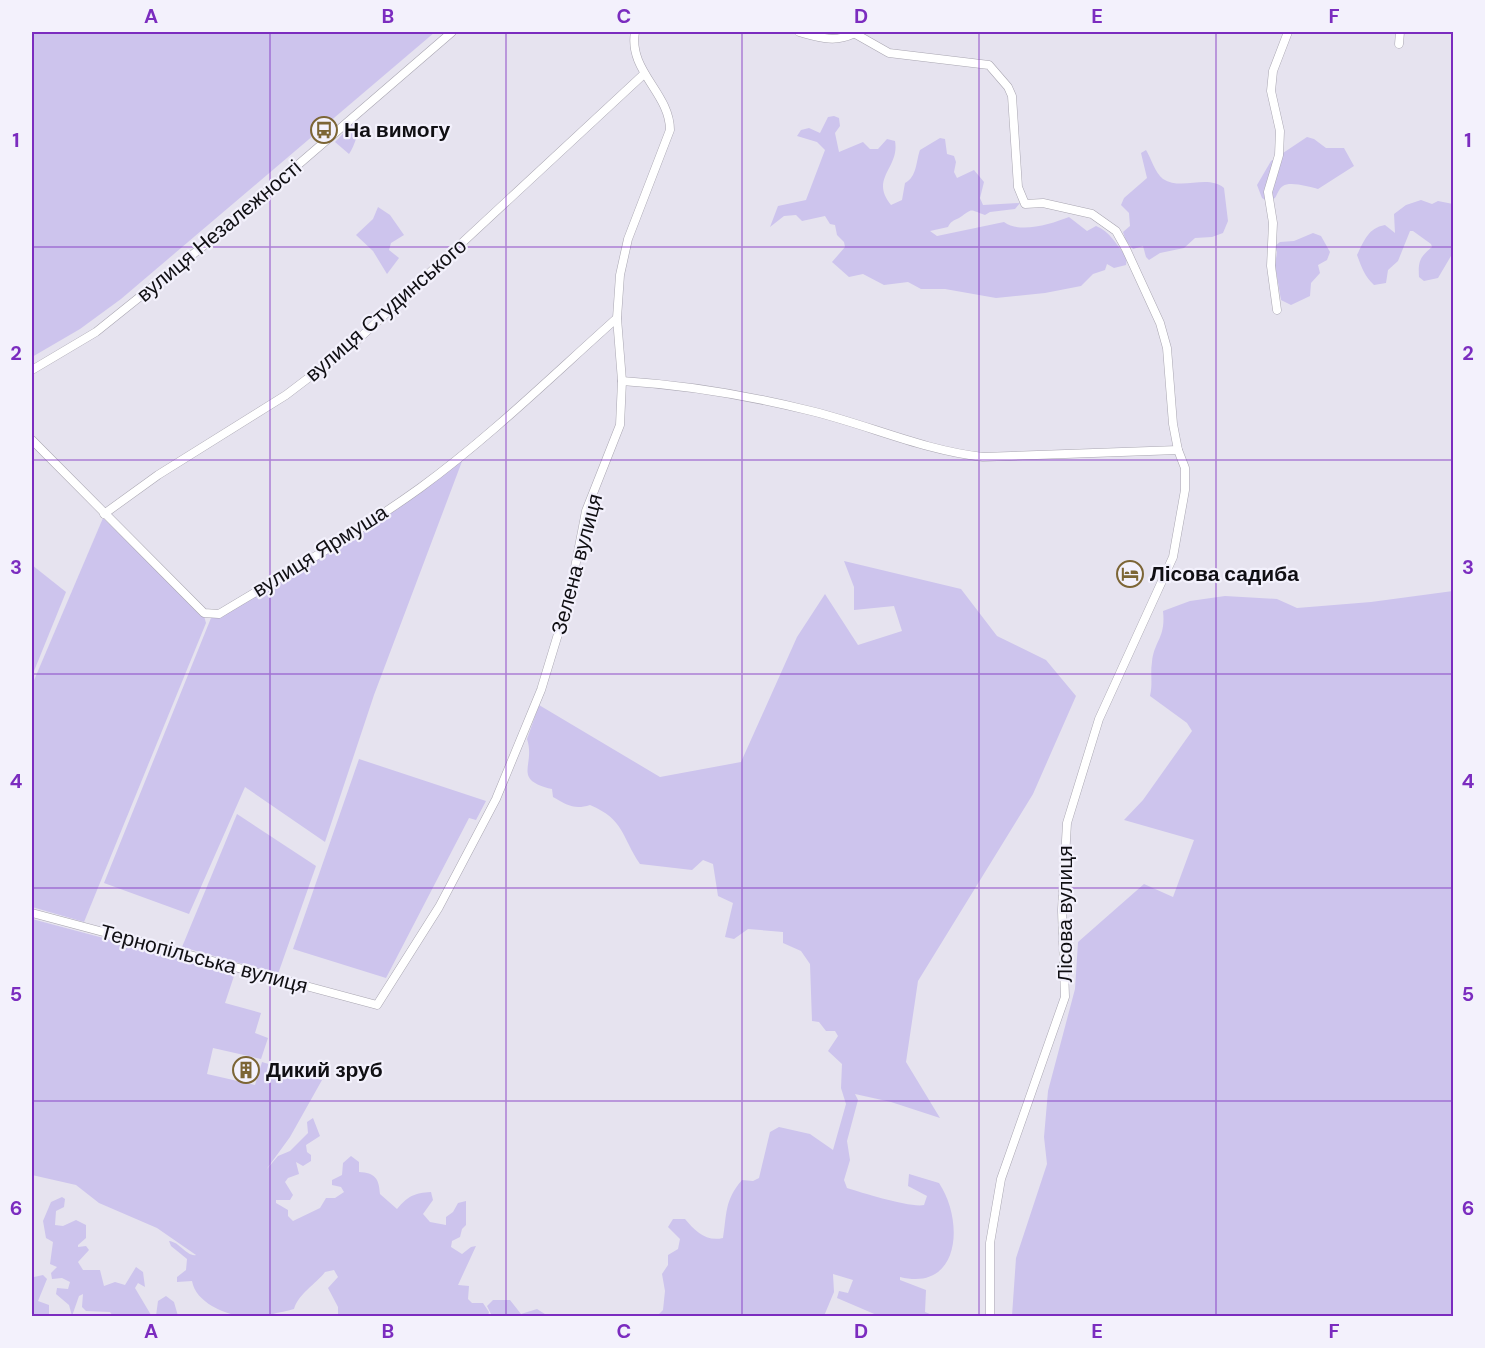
<svg xmlns="http://www.w3.org/2000/svg" width="1485" height="1348" viewBox="0 0 1485 1348" font-family="'DM Sans',sans-serif">
	<rect width="100%" height="100%" fill="#e6e3ef"/>
	<g fill="#cdc4ed">
		<path d="M32,32H435L121,299L80,329L32,357Z"/>
		<path d="M834,116L839,118L840,126L835,133L839,152L863,142L870,149H878L887,139L895,141C900,168 869,178 891,205L902,200L905,183C917,177 916,161 920,150L940,138L945,139L947,154L954,156L956,162L954,172L957,178L974,170L984,182L980,198L983,205L1020,203L1015,209L990,212L985,215C968,209 974,208 959,218C953,221 951,221 948,227L930,231L937,236L1004,222C1020,234 1051,224 1069,217L1087,231L1096,226C1110,231 1117,246 1127,257L1126,265L1114,268L1107,264L1105,270L1093,274L1081,286L1045,293L996,298L945,289H921L908,282L884,285L863,274L849,277L832,262L845,247L844,242L837,235L835,225L830,224L825,216L802,221L796,215L784,216L770,227L778,206L806,200L825,150L817,142L797,136L801,130L809,128L820,133L828,117Z"/>
		<path d="M359,121C359,131 355,145 349,154L335,142L354,122Z"/>
		<path d="M1307,137L1314,139L1326,148H1344L1354,166L1318,189C1310,187 1290,181 1283,186C1279,188 1277,195 1275,198L1267,201L1262,198L1257,185L1271,161Z"/>
		<path d="M1146,150C1151,158 1155,173 1163,179C1182,191 1207,174 1224,188L1228,221L1223,233L1212,237L1195,238L1184,248L1160,253L1149,260L1146,257L1143,246L1133,249L1126,241L1123,232L1130,226L1129,213L1121,205L1124,198L1147,178L1141,153Z"/>
		<path d="M1421,200L1432,204L1438,201L1453,204V257L1451,256L1438,278L1424,281L1419,277C1418,261 1420,257 1432,247L1431,244L1413,231H1410L1398,261L1388,270L1386,283L1374,285C1365,277 1361,266 1357,255C1364,241 1368,228 1385,225L1395,233L1394,214L1406,205Z"/>
		<path d="M378,207L390,215L404,235L391,243L389,250L399,258L387,274L373,251L356,235L373,219Z"/>
		<path d="M1313,233L1321,236L1330,252L1327,260L1318,265L1320,273L1311,283L1310,296L1291,305L1281,300L1275,265L1277,252L1275,246L1280,242L1294,241Z"/>
		<path d="M461,455L464,456L374,695L325,842L245,787L189,914L104,883L211,618L220,616L395,510Z"/>
		<path d="M103,518L204,616L206,623L84,922L32,907V685Z"/>
		<path d="M844,561L961,589L997,636L1046,660L1076,696L1033,794L918,981L906,1062L940,1118L891,1102L855,1094L858,1100L847,1141L850,1160L844,1180L847,1188C863,1193 911,1208 924,1205L927,1196L908,1186L909,1174L939,1183C964,1220 961,1292 900,1277V1280L926,1290L925,1312L935,1316H879L837,1298L839,1291L848,1293L853,1280L833,1274L834,1292L824,1316H657L663,1310L665,1291L662,1274L668,1265V1255L678,1249L680,1239L668,1227L673,1219H685C695,1231 706,1242 723,1238C727,1214 724,1201 742,1180L753,1181L759,1178L770,1132L779,1127L810,1134L833,1150L846,1104L841,1088L842,1064L828,1051L838,1036L835,1031H826L819,1022L812,1021L810,964L801,951L783,943V932L748,929L734,939L725,937L733,903L718,896L713,864L703,860L692,870L640,864C621,836 625,820 590,805C574,810 567,805 553,797L552,789C511,779 536,766 527,739L539,705L660,777L741,762L797,637L825,594L858,645L902,631L894,606L854,610V587Z"/>
		<path d="M32,565L66,592L32,676Z"/>
		<path d="M1453,591V1316H1012L1016,1258L1047,1164L1044,1137L1048,1091L1075,989L1078,942L1144,884L1173,897L1194,840L1124,820L1143,800L1192,731L1187,723L1150,696C1153,683 1150,674 1152,662C1154,641 1166,638 1163,611L1190,601L1225,596L1277,599L1297,608L1371,602Z"/>
		<path d="M359,759L486,801L476,820L469,818L386,978L293,949Z"/>
		<path d="M237,814L316,866L278,974L182,947Z"/>
		<path d="M32,919L235,973L225,1003L261,1013L255,1033L268,1038L261,1059L213,1048L207,1074L255,1085L262,1062L322,1080L290,1137L266,1170L278,1156L290,1151L308,1133L307,1122L313,1118L320,1136L306,1145L307,1152L311,1155V1161L303,1166L296,1162L299,1174L288,1178L285,1182L293,1195L290,1200H276V1203L288,1210V1216L293,1221L320,1208L326,1198H335L344,1192L341,1187L332,1185V1180L342,1175L343,1163L351,1156L359,1162V1172C375,1173 379,1178 380,1194L397,1209C408,1196 414,1193 431,1192L433,1200L423,1214L430,1222L446,1225V1217L453,1212L458,1203L466,1201V1225L462,1229L460,1237L452,1241L451,1247L462,1254L471,1247L476,1246L458,1285L469,1286L468,1299L472,1303H483L489,1312L488,1316H338V1307L328,1288L338,1277L334,1270L325,1272C315,1285 299,1293 294,1309C262,1317 241,1322 212,1306C202,1300 194,1292 192,1281L177,1282V1277L186,1270L187,1259L171,1246L169,1241C180,1242 187,1257 196,1255L157,1228L99,1203L76,1185L32,1175Z"/>
		<path d="M62,1197L65,1199L64,1207L56,1211L55,1225L63,1226L76,1220L86,1225V1238L78,1245V1247L86,1246L89,1250L78,1262L83,1270H100L104,1286L115,1282L125,1285L136,1267L143,1272L145,1287L138,1283L135,1288L151,1315L156,1316L158,1301L166,1296L174,1302L178,1316H113L110,1312L86,1311L82,1307L83,1294L79,1296L72,1316L69,1305L56,1294L57,1288L68,1289L70,1282L62,1278L52,1279L51,1273L57,1267L50,1264L53,1242L46,1238L43,1221L51,1202Z"/>
		<path d="M43,1275L47,1279L38,1301L49,1305V1316H32V1281L34,1277Z"/>
		<path d="M493,1300H510L521,1314L537,1309L548,1316H492L487,1306Z"/>
	</g>
	<g fill="none" stroke-linecap="round" stroke-linejoin="round">
		<defs>
			<g id="minor">
				<path d="M799,32C818,37 834,43 853,34"/>
				<path d="M852,32L889,53L989,65L1008,87L1012,96L1018,187L1025,204L1043,203L1092,214L1116,231L1126,249L1160,323L1167,348L1173,424L1178,450L1185,468V490L1173,557L1099,719L1067,823L1062,910L1065,997L1001,1179L990,1243V1316"/>
				<path d="M1399,44L1400,32"/>
				<path d="M1277,310L1271,266L1273,223L1268,192L1279,155L1280,131L1271,91L1273,71L1288,32"/>
				<path d="M32,370L96,332L212,239L452,32"/>
				<path d="M622,381C685,385 746,395 807,410C867,424 921,450 983,457L1178,450"/>
				<path d="M32,440L204,613L219,614C287,573 356,534 420,488C490,437 553,375 617,318"/>
				<path d="M104,514L158,475L286,395L353,344L644,74"/>
				<path d="M32,913L377,1005L439,907L496,799L541,690L569,598L586,511L620,425L622,381L617,318L620,275L628,239L670,130C670,93 628,71 635,32"/>
			</g>
		</defs>
		<use href="#minor" stroke="#a9a6b1" stroke-width="9"/>
		<use href="#minor" stroke="#fff" stroke-width="8"/>
	</g>
	<path fill="none" stroke="#7b2cbf" stroke-width="1.5" stroke-opacity="0.55" d="M270,32V1316M506,32V1316M742,32V1316M979,32V1316M1216,32V1316M32,247H1454M32,460H1454M32,674H1454M32,888H1454M32,1101H1454"/>
	<defs>
		<symbol id="bus-ring" viewBox="-11 -11 22 22"><circle r="9.5" fill="#f3f1fc" stroke="#7c6535" stroke-width="1.5"/><path d="M-5-6H5V4H4V6H2V4H-2V6H-4V4H-5ZM-3.5-4V0h7V-4ZM-3.5 1.2v1.5H-2V1.2ZM2 1.2v1.5H3.5V1.2Z" fill="#7c6535"/></symbol>
		<symbol id="hotel-ring" viewBox="-11 -11 22 22"><circle r="9.5" fill="#f3f1fc" stroke="#7c6535" stroke-width="1.5"/><path d="M-6-4.5h1.5V1H6V5H4.5V3h-9V5H-6ZM-4 0a1.8 1.8 0 1 1 3.6 0ZM.5 0V-2.5h3Q6-2.5 6 0Z" fill="#7c6535"/></symbol>
		<symbol id="building-ring" viewBox="-11 -11 22 22"><circle r="9.5" fill="#f3f1fc" stroke="#7c6535" stroke-width="1.5"/><path d="M-4-6H4V6H1V3H-1V6H-4ZM-2.5-4.3h1.7v1.8h-1.7ZM.8-4.3h1.7v1.8H.8ZM-2.5-1h1.7V.8h-1.7ZM.8-1h1.7V.8H.8Z" fill="#7c6535"/></symbol>
	</defs>
	<g fill-rule="evenodd">
		<use href="#bus-ring" x="309" y="115" width="30" height="30"/>
		<use href="#hotel-ring" x="1115" y="559" width="30" height="30"/>
		<use href="#building-ring" x="231" y="1055" width="30" height="30"/>
	</g>
	<g text-anchor="middle" stroke-width="4.5" stroke-linejoin="round" paint-order="stroke">
		<g font-size="21" font-weight="bold" fill="#100f13" stroke="#f3f1fc" text-anchor="start">
			<text x="344" y="137">На вимогу</text>
			<text x="1150" y="581">Лісова садиба</text>
			<text x="266" y="1077">Дикий зруб</text>
		</g>
		<g font-size="21" fill="#100f13" stroke="#f3f1fc">
			<text transform="translate(219 231) rotate(-40)" y="7">вулиця Незалежності</text>
			<text transform="translate(386 310) rotate(-41)" y="7">вулиця Студинського</text>
			<text transform="translate(320 551) rotate(-32)" y="7">вулиця Ярмуша</text>
			<text transform="translate(577 564) rotate(-75)" y="7">Зелена вулиця</text>
			<text transform="translate(1065 914) rotate(-90)" y="7">Лісова вулиця</text>
			<text transform="translate(204 959) rotate(15)" y="7">Тернопільська вулиця</text>
		</g>
	</g>
	<rect width="1485" height="1348" fill="none" stroke="#f3f1fc" stroke-width="66"/>
	<rect x="33" y="33" width="1419" height="1282" fill="none" stroke="#7b2cbf" stroke-width="2"/>
	<g font-size="20" text-anchor="middle" font-weight="bold" fill="#7b2cbf">
		<text x="151" y="23">A</text>
		<text x="388" y="23">B</text>
		<text x="624" y="23">C</text>
		<text x="861" y="23">D</text>
		<text x="1097" y="23">E</text>
		<text x="1334" y="23">F</text>
		<text x="16" y="147">1</text>
		<text x="1468" y="147">1</text>
		<text x="16" y="360">2</text>
		<text x="1468" y="360">2</text>
		<text x="16" y="574">3</text>
		<text x="1468" y="574">3</text>
		<text x="16" y="788">4</text>
		<text x="1468" y="788">4</text>
		<text x="16" y="1001">5</text>
		<text x="1468" y="1001">5</text>
		<text x="16" y="1215">6</text>
		<text x="1468" y="1215">6</text>
		<text x="151" y="1338">A</text>
		<text x="388" y="1338">B</text>
		<text x="624" y="1338">C</text>
		<text x="861" y="1338">D</text>
		<text x="1097" y="1338">E</text>
		<text x="1334" y="1338">F</text>
	</g>
</svg>
